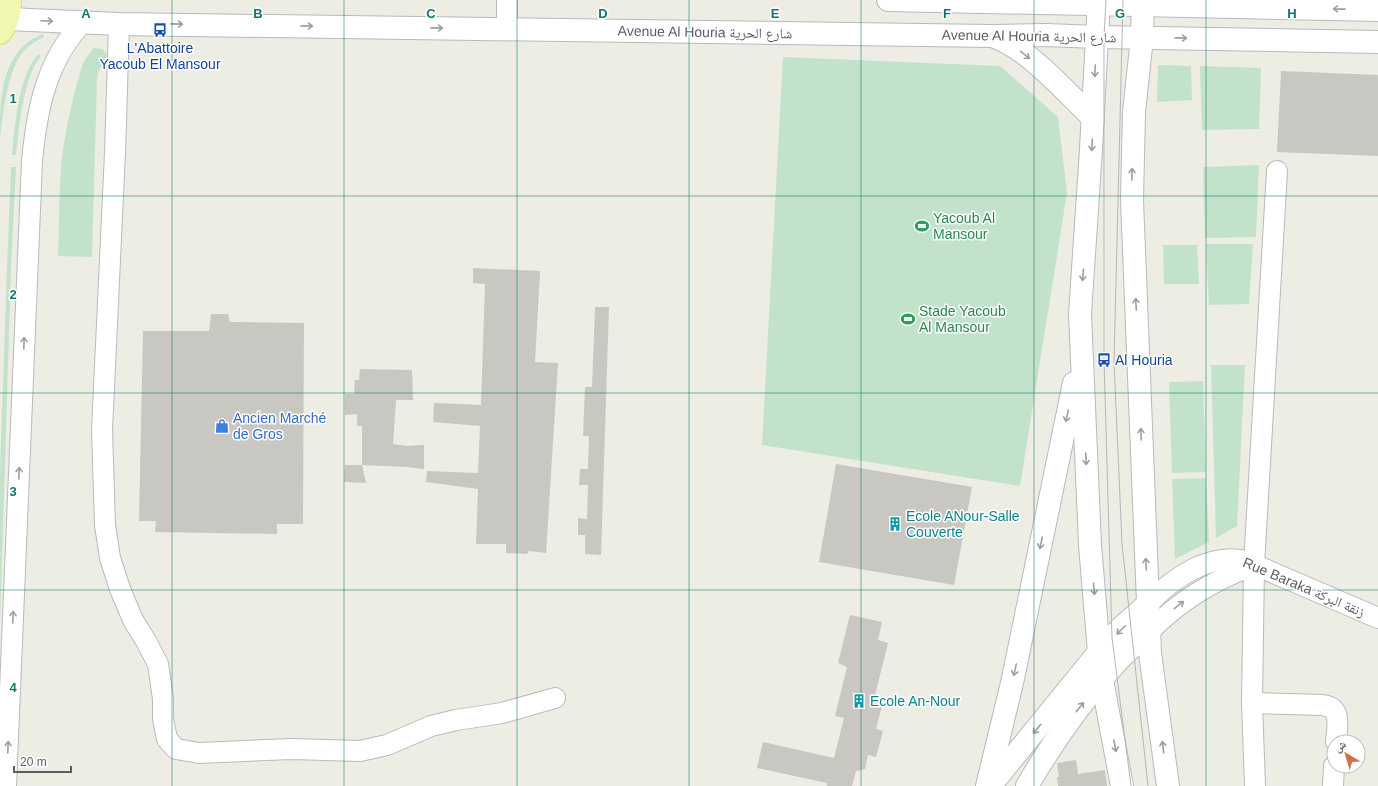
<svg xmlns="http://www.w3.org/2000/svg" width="1378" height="786" viewBox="0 0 1378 786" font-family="Helvetica,'Noto Naskh Arabic',sans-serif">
	<rect width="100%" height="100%" fill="#edede4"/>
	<g fill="#c3e2ca">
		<path d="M43,34L44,37C36,41 29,45 24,51C7,70 3,114 0,139C0,100 0,51 43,34Z"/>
		<path d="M94,48L102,49L108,55L99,70L97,79L92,257L58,256C60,219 58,180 64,143C68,118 74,93 81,69L84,61Z"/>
		<path d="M39,54L41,56C23,77 19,128 16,155H12C15,127 18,74 39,54Z"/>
		<path d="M783,57L1000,66L1058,117L1067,193L1020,486L762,445Z"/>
		<path d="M1158,65L1191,66L1192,100L1157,102Z"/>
		<path d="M1200,66L1261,68L1259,129L1202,130Z"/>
		<path d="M1259,165L1256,237L1205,238L1203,167Z"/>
		<path d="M11,167H16L11,268L0,624V473L7,267Z"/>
		<path d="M1206,244H1253L1249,304L1209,305Z"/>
		<path d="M1163,245H1197L1199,284H1164Z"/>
		<path d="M1211,365H1245L1237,526L1216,538Z"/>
		<path d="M1203,381L1206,472L1172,473L1169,382Z"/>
		<path d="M1206,478L1209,542L1175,559L1172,479Z"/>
	</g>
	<g fill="#c8c7c1">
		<path d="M1281,71L1378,75V156L1277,152Z"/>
		<path d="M473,268L540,271L535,362L558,363L546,553L529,551L527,554L506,553V544H476L478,489L426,482L427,471L478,473L480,426L433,422L434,403L481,405L485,284L473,283Z"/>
		<path d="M595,307H609L601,555L585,554V535H578V518L587,519L588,485H579L580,469H588L589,436H583L585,387H592Z"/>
		<path d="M211,314H228L230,322L304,323L303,524H277V534L155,532L156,521H139L143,331H209Z"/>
		<path d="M360,369L412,370L413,400H396L393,444L407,446L424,445V469L407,467L362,465L366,483L344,482L345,465H362V426H357V414L345,415V394H354L355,380H359Z"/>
		<path d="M836,464L972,487L954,585L819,562Z"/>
		<path d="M850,615L882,622L878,640L888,643L874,699L883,702L876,729L883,731L876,757L868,755L865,769L856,771L852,786H827V783L757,768L763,742L834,758L844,718L835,716L847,667L838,663Z"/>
		<path d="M1076,760L1078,774L1105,770L1107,786H1058L1057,777H1059L1057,763Z"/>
	</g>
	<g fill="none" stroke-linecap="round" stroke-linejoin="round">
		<defs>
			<g id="street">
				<path d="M119,24L115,153L102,430L105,525L110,558L120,589L133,620L146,641L158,664L163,699V719L167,739L176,749L199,753L291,749L360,751L387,745L431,726L456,720L502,713L555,698"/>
				<path d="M507,28V0"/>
				<path d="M1149,603C1173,578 1210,552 1246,561L1378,618"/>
				<path d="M1150,631C1180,600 1214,580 1254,565"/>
				<path d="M1252,703L1322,705C1343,707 1337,727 1336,742"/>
				<path d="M6,786L32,161C37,109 46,61 83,22"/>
				<path d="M1255,786L1252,703L1254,565L1277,171"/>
				<path d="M1333,786L1334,766"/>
			</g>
			<g id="secondary">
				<path d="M888,0L1378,10"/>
				<path d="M1099,0L1091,149L1080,314L1090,545L1099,652L1102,680L1122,786"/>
				<path d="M1143,0L1142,38L1134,112L1132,200L1150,653L1168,786"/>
				<path d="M8,19L119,24L992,36L1046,35L1097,37L1378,42"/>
				<path d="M995,37C1029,50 1062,88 1088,113L1093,120"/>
				<path d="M987,786L1012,683L1074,383"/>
				<path d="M990,786L1099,652L1121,628L1149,603"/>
				<path d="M1027,786C1052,743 1081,702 1114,665C1125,652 1138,642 1150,631"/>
			</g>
			<path id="primary" d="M0,33C8,23 10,12 10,0"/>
		</defs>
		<use href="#street" stroke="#b9babf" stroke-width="22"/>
		<use href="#secondary" stroke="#b8b9bf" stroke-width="24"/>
		<use href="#primary" stroke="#e2db68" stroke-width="24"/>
		<use href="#street" stroke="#fff" stroke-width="20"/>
		<use href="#secondary" stroke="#fff" stroke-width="22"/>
		<use href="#primary" stroke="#f1f6b0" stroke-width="22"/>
		<g stroke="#b4b5b5" stroke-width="1">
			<path d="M1106,0L1104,37V360L1112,638L1131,786"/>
			<path d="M1123,0L1114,362L1122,544L1148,786"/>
		</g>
	</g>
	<defs><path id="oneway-shaft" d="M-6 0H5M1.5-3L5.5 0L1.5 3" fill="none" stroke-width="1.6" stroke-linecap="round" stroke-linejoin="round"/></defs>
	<g stroke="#9d9ea1">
		<use href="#oneway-shaft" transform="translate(1339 9) rotate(-179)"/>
		<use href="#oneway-shaft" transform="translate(47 21) rotate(2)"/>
		<use href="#oneway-shaft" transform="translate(177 24) rotate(1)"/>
		<use href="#oneway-shaft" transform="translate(307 26) rotate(1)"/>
		<use href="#oneway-shaft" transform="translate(437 28) rotate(1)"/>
		<use href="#oneway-shaft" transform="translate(1181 38) rotate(1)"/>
		<use href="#oneway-shaft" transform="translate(1025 55) rotate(39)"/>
		<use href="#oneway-shaft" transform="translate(1095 71) rotate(93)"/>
		<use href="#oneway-shaft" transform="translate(1092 145) rotate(93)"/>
		<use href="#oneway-shaft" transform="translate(1132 174) rotate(-88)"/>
		<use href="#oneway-shaft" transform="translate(1083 275) rotate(95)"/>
		<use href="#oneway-shaft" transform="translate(1136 304) rotate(-93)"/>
		<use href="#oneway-shaft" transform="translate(24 343) rotate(-88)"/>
		<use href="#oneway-shaft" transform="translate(1067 416) rotate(102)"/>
		<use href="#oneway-shaft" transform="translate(1141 434) rotate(-92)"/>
		<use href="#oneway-shaft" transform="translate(1086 459) rotate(87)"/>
		<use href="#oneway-shaft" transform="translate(19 473) rotate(-88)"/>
		<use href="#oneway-shaft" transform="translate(1041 543) rotate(102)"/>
		<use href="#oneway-shaft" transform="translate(1146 564) rotate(-93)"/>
		<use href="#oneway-shaft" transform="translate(1094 589) rotate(85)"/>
		<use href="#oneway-shaft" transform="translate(1179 605) rotate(-38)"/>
		<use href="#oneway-shaft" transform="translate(13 617) rotate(-88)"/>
		<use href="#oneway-shaft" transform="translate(1121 630) rotate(135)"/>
		<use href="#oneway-shaft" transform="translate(1015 670) rotate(102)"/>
		<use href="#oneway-shaft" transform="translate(1080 707) rotate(-51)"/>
		<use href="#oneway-shaft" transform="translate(1037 729) rotate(129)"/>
		<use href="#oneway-shaft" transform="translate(1115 746) rotate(79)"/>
		<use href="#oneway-shaft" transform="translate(8 747) rotate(-88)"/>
		<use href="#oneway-shaft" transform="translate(1163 747) rotate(-97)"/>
	</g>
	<path fill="none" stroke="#0f766e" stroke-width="1" stroke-opacity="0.55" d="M172,0V786M344,0V786M517,0V786M689,0V786M861,0V786M1034,0V786M1206,0V786M0,196H1378M0,393H1378M0,590H1378"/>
	<defs>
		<symbol id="bus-bare" viewBox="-9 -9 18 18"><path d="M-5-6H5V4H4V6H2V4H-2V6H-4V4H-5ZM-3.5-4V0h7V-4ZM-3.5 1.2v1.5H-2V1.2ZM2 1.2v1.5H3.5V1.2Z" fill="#1a4fb4" stroke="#fff" stroke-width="2.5" paint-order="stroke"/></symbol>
		<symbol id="stadium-bare" viewBox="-9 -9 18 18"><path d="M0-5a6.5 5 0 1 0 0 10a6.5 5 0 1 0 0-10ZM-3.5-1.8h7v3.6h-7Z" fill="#2e9e5b" stroke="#fff" stroke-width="2.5" paint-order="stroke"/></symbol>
		<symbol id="shop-bare" viewBox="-9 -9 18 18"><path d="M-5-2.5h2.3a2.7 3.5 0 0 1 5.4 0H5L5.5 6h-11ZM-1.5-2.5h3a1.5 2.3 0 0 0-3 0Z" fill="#3f7fe0" stroke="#fff" stroke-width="2.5" paint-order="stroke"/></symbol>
		<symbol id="building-bare" viewBox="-9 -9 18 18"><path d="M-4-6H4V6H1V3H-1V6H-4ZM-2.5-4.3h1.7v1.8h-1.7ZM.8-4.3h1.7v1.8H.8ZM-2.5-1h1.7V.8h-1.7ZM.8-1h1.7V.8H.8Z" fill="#0f9aa8" stroke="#fff" stroke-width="2.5" paint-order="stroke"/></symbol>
	</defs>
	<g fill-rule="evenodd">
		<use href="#bus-bare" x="150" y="20" width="20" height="20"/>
		<use href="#stadium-bare" x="912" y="216" width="20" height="20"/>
		<use href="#stadium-bare" x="898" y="309" width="20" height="20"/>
		<use href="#bus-bare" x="1094" y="350" width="20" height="20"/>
		<use href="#shop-bare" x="212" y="416" width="20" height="20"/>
		<use href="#building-bare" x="885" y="514" width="20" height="20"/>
		<use href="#building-bare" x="849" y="691" width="20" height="20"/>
	</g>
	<g text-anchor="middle" stroke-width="3" stroke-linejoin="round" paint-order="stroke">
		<g font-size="14" fill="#5c5e63" stroke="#fff">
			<text transform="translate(705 32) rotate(1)" y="5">Avenue Al Houria شارع الحرية</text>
			<text transform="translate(1029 36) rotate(1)" y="5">Avenue Al Houria شارع الحرية</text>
			<text transform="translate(1304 587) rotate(23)" y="5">Rue Baraka زنقة البركة</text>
		</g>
		<g font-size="14" fill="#164399" stroke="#fff">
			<text x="160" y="53">L'Abattoire<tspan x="160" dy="16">Yacoub El Mansour</tspan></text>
			<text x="1115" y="365" text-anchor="start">Al Houria</text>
		</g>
		<g font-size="14" fill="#27864d" stroke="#fff" text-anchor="start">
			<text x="933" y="223">Yacoub Al<tspan x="933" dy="16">Mansour</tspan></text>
			<text x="919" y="316">Stade Yacoub<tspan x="919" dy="16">Al Mansour</tspan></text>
		</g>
		<g font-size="14" fill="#366cbe" stroke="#fff" text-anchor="start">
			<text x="233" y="423">Ancien Marché<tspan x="233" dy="16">de Gros</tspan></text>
		</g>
		<g font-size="14" fill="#0d838f" stroke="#fff" text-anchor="start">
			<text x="906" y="521">Ecole ANour-Salle<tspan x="906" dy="16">Couverte</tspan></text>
			<text x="870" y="706">Ecole An-Nour</text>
		</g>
	</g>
	<g font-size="13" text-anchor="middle" font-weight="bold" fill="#0f766e" stroke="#fff" stroke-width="3" stroke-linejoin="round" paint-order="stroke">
		<text x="86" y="18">A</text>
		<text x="258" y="18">B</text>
		<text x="431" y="18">C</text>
		<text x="603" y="18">D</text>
		<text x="775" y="18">E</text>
		<text x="947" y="18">F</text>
		<text x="1120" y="18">G</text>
		<text x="1292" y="18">H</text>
		<text x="13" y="103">1</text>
		<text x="13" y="299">2</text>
		<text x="13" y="496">3</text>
		<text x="13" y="692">4</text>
	</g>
	<g transform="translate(1346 754) rotate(322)"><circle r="19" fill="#ffffff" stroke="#bebfc1"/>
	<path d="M0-3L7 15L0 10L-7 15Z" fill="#d66f41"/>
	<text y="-6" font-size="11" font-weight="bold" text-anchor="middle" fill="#5c5e63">ش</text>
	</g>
	<path d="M14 766v6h57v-6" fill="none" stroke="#5c5e63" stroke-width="2"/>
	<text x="20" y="766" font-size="12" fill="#5c5e63" stroke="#ffffff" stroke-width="3" paint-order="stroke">20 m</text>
</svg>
